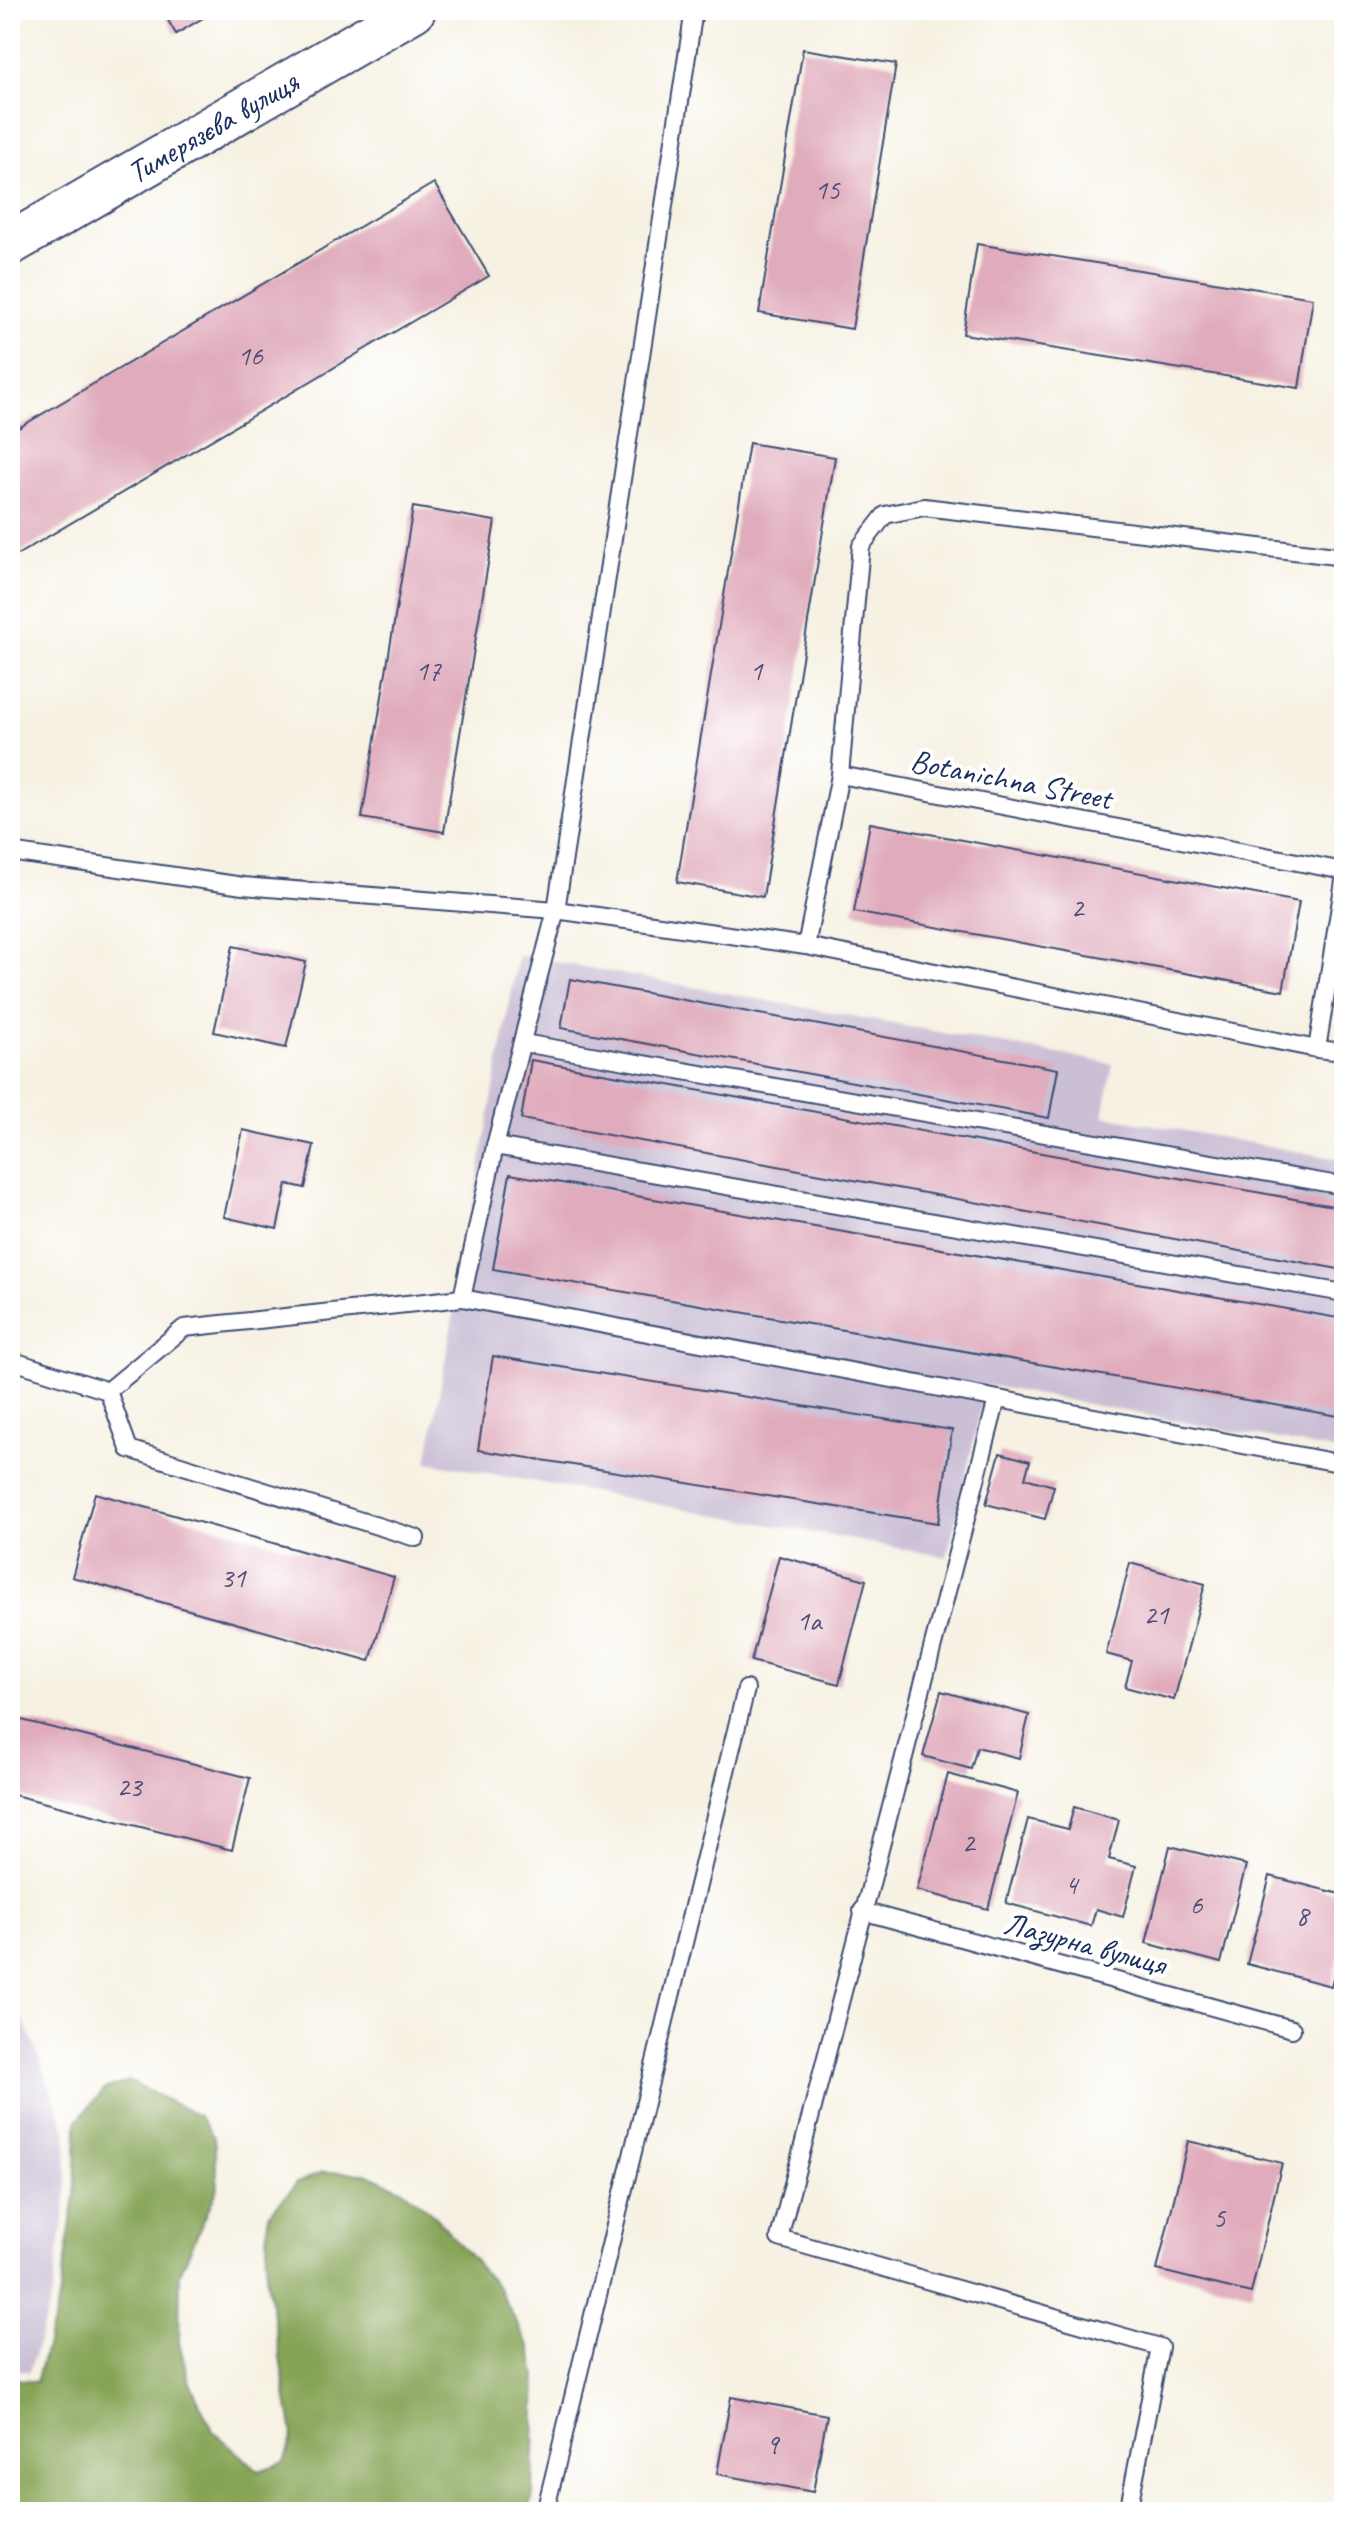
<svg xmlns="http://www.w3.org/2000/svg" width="1354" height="2522" viewBox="0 0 1354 2522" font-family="Caveat,sans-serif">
	<rect width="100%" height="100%" fill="#fff"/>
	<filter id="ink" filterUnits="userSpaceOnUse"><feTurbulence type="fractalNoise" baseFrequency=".0125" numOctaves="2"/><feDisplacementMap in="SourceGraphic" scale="16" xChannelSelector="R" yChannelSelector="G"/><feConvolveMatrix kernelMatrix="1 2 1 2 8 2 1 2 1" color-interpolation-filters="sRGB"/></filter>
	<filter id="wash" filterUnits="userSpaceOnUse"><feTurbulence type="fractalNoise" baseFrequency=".006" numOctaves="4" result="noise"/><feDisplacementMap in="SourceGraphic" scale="32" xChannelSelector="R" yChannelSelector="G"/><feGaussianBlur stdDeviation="1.8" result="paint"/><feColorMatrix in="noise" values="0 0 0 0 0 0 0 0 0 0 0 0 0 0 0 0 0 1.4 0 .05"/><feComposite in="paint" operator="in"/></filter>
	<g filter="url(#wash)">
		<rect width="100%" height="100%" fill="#f6f1e2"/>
		<g fill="#cbbfd5">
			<path d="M518,955L1113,1064L1103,1116L1344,1160V1452L986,1385L947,1557L427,1462Z"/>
			<path d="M10,1992L35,2046L66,2131L67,2194L51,2300L29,2372L10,2368Z"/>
		</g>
		<path fill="#87a457" stroke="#516a5a" stroke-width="2" d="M128,2081L199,2116L214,2137L218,2188L180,2273L179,2343L190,2383L212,2430L259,2471L284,2462L293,2435L266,2275L268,2216L297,2183L323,2172L366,2173L404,2190L435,2216L498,2288L530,2348L536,2374L533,2494L529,2512H10V2378L36,2382L58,2305L75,2196L77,2121L104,2090Z"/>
		<g id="blocks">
			<g fill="#e0abbc">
				<path d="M162,10H216L176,34Z"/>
				<path d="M803,49L896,64L852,329L759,313Z"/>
				<path d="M10,123L18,138L10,143Z"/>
				<path d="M434,183L489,276L10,559V433Z"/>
				<path d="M977,244L1313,298L1299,388L963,334Z"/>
				<path d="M749,443L835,457L763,897L677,882Z"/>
				<path d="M413,507L495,521L444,832L362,818Z"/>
				<path d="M870,823L1299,902L1283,991L854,912Z"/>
				<path d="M233,946L306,962L286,1048L214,1032Z"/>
				<path d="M570,979L1058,1069L1049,1118L561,1028Z"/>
				<path d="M531,1060L1344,1208V1270L521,1119Z"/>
				<path d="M243,1130L314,1145L305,1188L287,1184L277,1229L224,1217Z"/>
				<path d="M510,1174L1344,1319V1417L493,1269Z"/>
				<path d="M493,1356L952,1430L938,1523L478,1450Z"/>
				<path d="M1000,1453L1030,1461L1025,1478L1054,1486L1045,1519L986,1504Z"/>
				<path d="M95,1493L394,1577L370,1661L72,1577Z"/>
				<path d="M779,1556L866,1580L839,1684L751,1661Z"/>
				<path d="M1130,1563L1205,1584L1174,1700L1125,1687L1132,1661L1106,1654Z"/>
				<path d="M941,1691L1029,1715L1019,1758L977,1747L971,1769L923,1756Z"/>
				<path d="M10,1717L250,1778L232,1850L10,1794Z"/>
				<path d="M948,1774L1018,1793L988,1909L917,1890Z"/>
				<path d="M1074,1807L1119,1820L1109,1859L1136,1866L1123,1917L1096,1909L1091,1926L1006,1903L1028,1819L1068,1829Z"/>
				<path d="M1170,1846L1246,1865L1221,1963L1146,1943Z"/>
				<path d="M1270,1876L1344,1895V1935L1331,1986L1247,1964Z"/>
				<path d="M1188,2141L1282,2163L1251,2293L1157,2270Z"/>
				<path d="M731,2397L827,2415L813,2492L717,2474Z"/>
			</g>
		</g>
	</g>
	<g filter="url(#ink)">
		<use href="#blocks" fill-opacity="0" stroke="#3c4c72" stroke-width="2"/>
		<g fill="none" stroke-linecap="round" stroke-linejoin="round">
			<defs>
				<g id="service">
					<path d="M840,775L861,546L885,515L924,507L1344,557"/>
					<path d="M10,852L243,886L556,910L694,10"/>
					<path d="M1344,881L1317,1049L1344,1052"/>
					<path d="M806,946L840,775L1344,871"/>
					<path d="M523,1043L1344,1186"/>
					<path d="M1317,1049L806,946L556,910L495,1146L462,1298L1344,1464"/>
					<path d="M495,1146L1344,1293"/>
					<path d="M10,1360L108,1391L129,1449L416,1538"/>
					<path d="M108,1391L184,1328L462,1298"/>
					<path d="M997,1399L779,2238L1160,2347L1128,2512"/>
					<path d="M862,1911L1292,2029"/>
					<path d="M545,2512L746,1689"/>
				</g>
				<g id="tertiary">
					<path id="s1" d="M10,244L414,10"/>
				</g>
			</defs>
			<use href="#service" stroke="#3c4c72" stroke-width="20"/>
			<use href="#tertiary" stroke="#3c4c72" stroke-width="46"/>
			<use href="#service" stroke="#fff" stroke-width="16"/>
			<use href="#tertiary" stroke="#fff" stroke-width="42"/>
		</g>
	</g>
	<g text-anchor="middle" stroke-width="8" stroke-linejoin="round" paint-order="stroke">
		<g font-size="28" fill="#4c4e76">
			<text x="827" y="199">15</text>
			<text x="250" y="365">16</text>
			<text x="428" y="680">17</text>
			<text x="756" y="680">1</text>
			<text x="1077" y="917">2</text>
			<text x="233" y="1587">31</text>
			<text x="1156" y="1624">21</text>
			<text x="809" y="1630">1а</text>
			<text x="129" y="1796">23</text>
			<text x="968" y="1852">2</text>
			<text x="1071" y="1894">4</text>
			<text x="1196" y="1914">6</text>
			<text x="1302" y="1925">8</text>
			<text x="1219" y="2227">5</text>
			<text x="772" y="2454">9</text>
		</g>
		<g font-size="32" fill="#1b2f5e" stroke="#fff">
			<text dy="11" stroke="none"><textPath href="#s1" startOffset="234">Тимерязєва вулиця</textPath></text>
			<text transform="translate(1011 779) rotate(11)" y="11">Botanichna Street</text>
			<text transform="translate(1085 1943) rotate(15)" y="11">Лазурна вулиця</text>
		</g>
	</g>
	<rect width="1354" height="2522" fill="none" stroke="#fff" stroke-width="40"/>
</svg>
